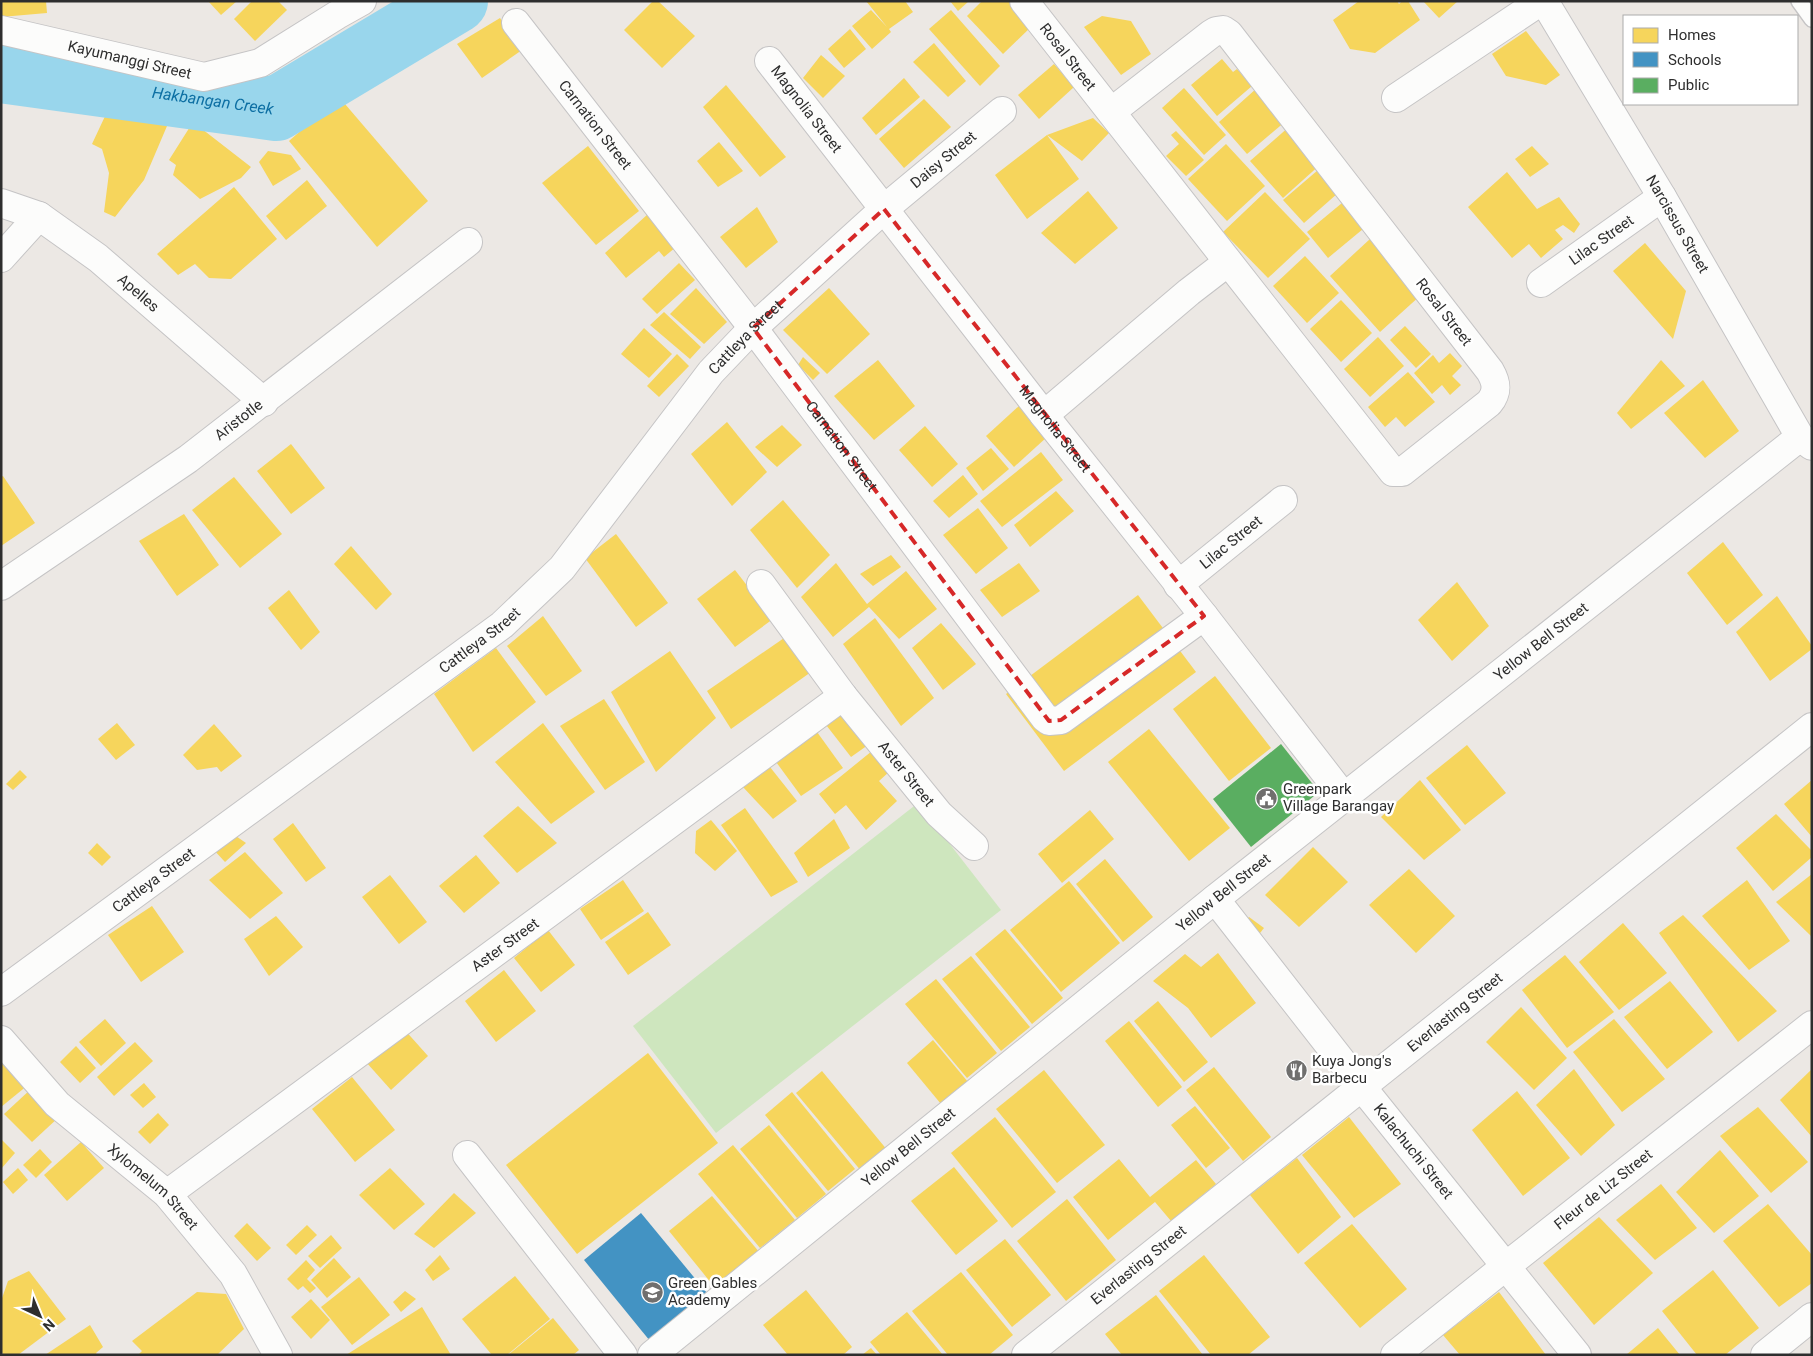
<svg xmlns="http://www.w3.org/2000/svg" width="1813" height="1356" viewBox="0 0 1813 1356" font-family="Roboto,sans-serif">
	<rect width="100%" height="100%" fill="#ece8e4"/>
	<path fill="#cee6be" d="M918,803L1001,910L716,1133L633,1026Z"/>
	<g fill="#f6d55c">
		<path d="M1,1H46L47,13L1,17Z"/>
		<path d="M208,1H237L221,15Z"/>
		<path d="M252,1H278L287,10L255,41L234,19Z"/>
		<path d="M653,1H658L695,36L662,68L624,30Z"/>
		<path d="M866,1H905L913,12L889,29L891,32L872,49L852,26L871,10L887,27Z"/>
		<path d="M950,1H969L958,11Z"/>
		<path d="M982,1H1008L1032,26L1003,54L967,16Z"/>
		<path d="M1359,1H1397L1399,4L1402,1H1408L1420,20L1375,53L1350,49L1333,20Z"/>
		<path d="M1423,1H1458L1439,18Z"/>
		<path d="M951,10L1000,66L980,86L929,29Z"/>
		<path d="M1102,16L1131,21L1151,54L1121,75L1084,27Z"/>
		<path d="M500,18L522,50L482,78L457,44Z"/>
		<path d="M850,29L866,49L844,68L828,49Z"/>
		<path d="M1526,31L1560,75L1546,85L1506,76L1492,54Z"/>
		<path d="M934,43L966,81L948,97L913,62Z"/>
		<path d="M821,55L845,76L823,98L803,78Z"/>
		<path d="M1222,59L1233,72L1237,69L1252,86L1217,116L1191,85Z"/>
		<path d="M1054,64L1074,87L1039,119L1018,95Z"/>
		<path d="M904,78L920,97L876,135L862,118Z"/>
		<path d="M726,85L786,157L760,177L703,107Z"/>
		<path d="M1184,88L1226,135L1204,155L1162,108Z"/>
		<path d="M1257,88L1286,121L1247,154L1219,122Z"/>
		<path d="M114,97L170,119L144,180L115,217L104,212L109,173L102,149L92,144Z"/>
		<path d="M339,97L428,201L377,247L289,141Z"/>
		<path d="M924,99L951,127L904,168L879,139Z"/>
		<path d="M1093,118L1109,133L1082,161L1047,135L1079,179L1027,219L995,175L1047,135Z"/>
		<path d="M193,122L251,167L241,178L200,199L173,175L176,165L169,160Z"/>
		<path d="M1290,126L1322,163L1283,198L1250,161Z"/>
		<path d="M1176,131L1204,160L1186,176L1166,156L1179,144L1171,135Z"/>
		<path d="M719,142L743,171L718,187L697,161Z"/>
		<path d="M1226,144L1265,186L1227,221L1188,179Z"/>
		<path d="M588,146L639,211L596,245L542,183Z"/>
		<path d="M1532,146L1549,164L1530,177L1515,159Z"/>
		<path d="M268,151L291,155L301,169L273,186L259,162Z"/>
		<path d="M1318,170L1338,193L1304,223L1283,200Z"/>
		<path d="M1507,172L1537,209L1559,197L1580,224L1574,233L1563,225L1555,230L1563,239L1541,258L1529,244L1512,258L1468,207Z"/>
		<path d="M307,180L327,206L286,240L266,216Z"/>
		<path d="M234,187L277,239L231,279L209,278L195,264L178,275L157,254Z"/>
		<path d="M1088,191L1118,228L1075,264L1041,233Z"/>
		<path d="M1265,192L1310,239L1268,278L1223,232Z"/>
		<path d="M1342,203L1363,229L1328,258L1307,232Z"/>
		<path d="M757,207L778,242L746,268L720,237Z"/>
		<path d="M648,214L676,247L664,257L659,251L626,278L605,253Z"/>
		<path d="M1370,239L1421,295L1380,332L1330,276Z"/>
		<path d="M1645,243L1686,291L1673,339L1613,271Z"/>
		<path d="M1305,256L1339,293L1307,323L1273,286Z"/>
		<path d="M679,263L695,280L657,314L642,299Z"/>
		<path d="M696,288L727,322L704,344L670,314Z"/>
		<path d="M829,288L870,334L827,374L783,330Z"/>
		<path d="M1341,300L1372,333L1341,362L1310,329Z"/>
		<path d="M664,312L701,347L690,359L650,325Z"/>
		<path d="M1405,326L1431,354L1416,368L1390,340Z"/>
		<path d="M644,328L672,354L649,378L621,354Z"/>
		<path d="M1378,337L1404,366L1370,397L1344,369Z"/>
		<path d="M1450,353L1462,366L1452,376L1461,385L1450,395L1442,385L1432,394L1414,373L1433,355L1439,363Z"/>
		<path d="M677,354L689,366L659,397L647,386Z"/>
		<path d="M803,357L820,373L813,380L798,365Z"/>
		<path d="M878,360L915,406L874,440L834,396Z"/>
		<path d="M1661,360L1685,386L1631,429L1617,413Z"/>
		<path d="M1408,372L1435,402L1405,427L1396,417L1385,427L1368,407Z"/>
		<path d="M1703,380L1739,431L1705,458L1664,413Z"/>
		<path d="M1020,405L1047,437L1014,467L986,436Z"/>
		<path d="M727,422L767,472L732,506L691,454Z"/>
		<path d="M782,425L802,445L777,467L755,447Z"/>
		<path d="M925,426L958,464L932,487L899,450Z"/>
		<path d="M291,444L325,488L291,514L257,471Z"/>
		<path d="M991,448L1009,469L983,491L966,468Z"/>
		<path d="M1041,452L1063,480L1002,527L980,501Z"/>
		<path d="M963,475L978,494L949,518L933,501Z"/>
		<path d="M3,476L35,523L1,546V477Z"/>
		<path d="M234,477L282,534L240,568L192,510Z"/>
		<path d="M1056,491L1074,511L1030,547L1014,525Z"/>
		<path d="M783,500L830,555L797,588L750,530Z"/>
		<path d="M978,508L1008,548L976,574L943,535Z"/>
		<path d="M184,514L219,565L177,596L139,541Z"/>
		<path d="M616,534L668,603L636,627L585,558Z"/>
		<path d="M1723,542L1763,595L1727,625L1687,573Z"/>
		<path d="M351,546L392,594L376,610L334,564Z"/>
		<path d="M891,555L901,567L873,586L860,574Z"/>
		<path d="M836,563L867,604L906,571L937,609L899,639L869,607L833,637L801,597Z"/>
		<path d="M1019,563L1040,591L1002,617L980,590Z"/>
		<path d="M735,570L773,619L735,647L697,599Z"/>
		<path d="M1457,582L1489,626L1452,661L1418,620Z"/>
		<path d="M289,590L320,632L301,650L268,608Z"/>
		<path d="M1138,595L1196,672L1064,771L1006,694Z"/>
		<path d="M1777,596L1812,646V649L1770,681L1736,632Z"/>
		<path d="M543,616L582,671L546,696L507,646Z"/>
		<path d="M875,618L934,698L901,726L843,644Z"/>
		<path d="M941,623L976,664L943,690L912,648Z"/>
		<path d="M787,636L811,672L731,729L707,691Z"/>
		<path d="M496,648L536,702L473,752L434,694Z"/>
		<path d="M670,651L716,718L656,772L611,692Z"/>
		<path d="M1215,676L1271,748L1229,781L1173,709Z"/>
		<path d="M604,699L645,762L605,790L560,726Z"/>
		<path d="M840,709L868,745L851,757L823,721Z"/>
		<path d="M117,723L135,745L116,760L98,739Z"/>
		<path d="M543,723L595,792L551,824L495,762Z"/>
		<path d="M214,724L242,756L221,772L217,767L197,770L183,755Z"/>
		<path d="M812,725L843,768L801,796L771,755Z"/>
		<path d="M1149,729L1230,828L1189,861L1108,762Z"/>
		<path d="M1467,745L1506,793L1465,825L1426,778Z"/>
		<path d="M872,751L890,771L879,781L897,801L866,830L846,805L835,814L819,794Z"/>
		<path d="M766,762L797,801L773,819L742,786Z"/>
		<path d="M20,770L27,777L13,790L6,784Z"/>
		<path d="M1420,780L1461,830L1424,860L1381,817Z"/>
		<path d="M1812,780V837L1784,804Z"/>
		<path d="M518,806L557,843L517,873L483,836Z"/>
		<path d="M745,808L798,882L771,897L721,825Z"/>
		<path d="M1090,810L1114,839L1062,883L1038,854Z"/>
		<path d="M1776,814L1812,851V857L1773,891L1736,848Z"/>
		<path d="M834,819L850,848L808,877L794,853Z"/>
		<path d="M711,820L737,851L715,871L695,853L696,831Z"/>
		<path d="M293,823L326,868L306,882L273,839Z"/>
		<path d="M230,832L246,843L225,862L212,848Z"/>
		<path d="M97,843L111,857L102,866L88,853Z"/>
		<path d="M1313,847L1348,882L1299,927L1265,895Z"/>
		<path d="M245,852L283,893L250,919L209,880Z"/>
		<path d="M476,855L500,883L464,913L439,886Z"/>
		<path d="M1105,859L1153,917L1123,942L1076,884Z"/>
		<path d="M1409,869L1455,916L1416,953L1369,905Z"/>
		<path d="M1812,874V936H1811L1776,902Z"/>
		<path d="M390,875L427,922L399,944L362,897Z"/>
		<path d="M623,880L644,911L601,940L580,909Z"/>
		<path d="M1747,880L1790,941L1749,970L1702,916Z"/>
		<path d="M1069,881L1120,943L1061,992L1010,930Z"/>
		<path d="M152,906L184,952L141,982L108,935Z"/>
		<path d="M648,912L671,945L628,975L605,942Z"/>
		<path d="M1683,915L1777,1011L1738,1042L1659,933Z"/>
		<path d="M276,916L303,947L269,976L244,939Z"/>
		<path d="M1249,917L1264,928L1256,938L1242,925Z"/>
		<path d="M1623,923L1667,973L1619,1010L1579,962Z"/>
		<path d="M1005,929L1063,998L1032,1024L975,954Z"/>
		<path d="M548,930L575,965L541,992L514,958Z"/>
		<path d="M1218,953L1256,1003L1211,1038L1188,1008L1153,981L1185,954L1201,967Z"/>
		<path d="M1565,955L1614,1012L1567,1048L1522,990Z"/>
		<path d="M971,956L1030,1027L1001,1051L942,979Z"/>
		<path d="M504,970L536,1011L496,1042L465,1001Z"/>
		<path d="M936,979L997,1053L967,1078L905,1004Z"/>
		<path d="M1670,981L1713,1032L1667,1069L1624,1017Z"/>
		<path d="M1158,1001L1208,1062L1184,1082L1134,1021Z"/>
		<path d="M1521,1007L1567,1058L1534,1090L1486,1042Z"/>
		<path d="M105,1019L126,1043L101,1066L79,1042Z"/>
		<path d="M1614,1019L1665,1079L1622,1112L1573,1052Z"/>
		<path d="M1129,1021L1182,1087L1158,1107L1105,1041Z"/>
		<path d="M403,1028L428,1056L391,1090L366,1062Z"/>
		<path d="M933,1040L968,1082L941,1104L907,1063Z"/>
		<path d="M135,1042L153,1061L114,1096L97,1077Z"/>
		<path d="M76,1046L96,1068L80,1083L60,1062Z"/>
		<path d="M1,1053L28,1085L1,1107Z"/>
		<path d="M648,1053L718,1143L577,1254L506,1165Z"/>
		<path d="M1214,1067L1271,1137L1243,1161L1186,1090Z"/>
		<path d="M1574,1069L1615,1125L1581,1156L1536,1105Z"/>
		<path d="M1812,1069V1137L1780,1100Z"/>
		<path d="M1044,1070L1105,1145L1057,1183L996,1109Z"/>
		<path d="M822,1071L888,1151L862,1172L796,1093Z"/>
		<path d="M352,1077L395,1130L355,1162L312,1109Z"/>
		<path d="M144,1083L156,1097L143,1108L130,1095Z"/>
		<path d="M31,1089L59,1117L32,1142L4,1114Z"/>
		<path d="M1517,1091L1570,1158L1523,1196L1472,1130Z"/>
		<path d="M792,1092L855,1169L828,1191L765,1115Z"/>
		<path d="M1195,1106L1230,1148L1206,1168L1171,1125Z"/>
		<path d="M1758,1107L1808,1162L1771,1193L1720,1136Z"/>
		<path d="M158,1113L169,1125L150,1144L138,1132Z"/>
		<path d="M995,1117L1056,1192L1012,1228L951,1153Z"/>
		<path d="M1349,1117L1401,1184L1354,1218L1302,1155Z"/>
		<path d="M769,1125L826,1194L797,1218L740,1149Z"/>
		<path d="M1,1139L15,1153L1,1169Z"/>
		<path d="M81,1142L104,1168L67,1201L44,1175Z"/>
		<path d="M733,1145L795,1220L760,1248L698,1174Z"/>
		<path d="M40,1149L52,1162L36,1178L23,1165Z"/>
		<path d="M1720,1150L1759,1196L1714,1233L1676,1192Z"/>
		<path d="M1297,1158L1341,1217L1298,1254L1250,1195Z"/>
		<path d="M1119,1159L1150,1197L1196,1160L1216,1184L1171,1221L1155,1202L1108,1240L1073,1197Z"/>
		<path d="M954,1167L998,1221L956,1255L911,1201Z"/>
		<path d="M18,1168L28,1180L13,1194L3,1182Z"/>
		<path d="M390,1168L425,1204L394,1230L359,1195Z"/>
		<path d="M1661,1184L1697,1228L1655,1260L1616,1220Z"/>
		<path d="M454,1193L476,1213L434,1248L414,1234Z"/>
		<path d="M712,1196L760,1253L716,1289L669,1231Z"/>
		<path d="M1067,1199L1116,1260L1066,1301L1017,1241Z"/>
		<path d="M1768,1204L1812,1255V1283L1779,1307L1723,1241Z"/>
		<path d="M1599,1217L1653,1273L1594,1325L1543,1263Z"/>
		<path d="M247,1223L271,1248L257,1261L234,1236Z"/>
		<path d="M1352,1224L1407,1289L1360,1328L1304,1263Z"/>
		<path d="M307,1225L317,1235L296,1255L286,1245Z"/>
		<path d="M331,1235L342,1248L320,1268L308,1256Z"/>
		<path d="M1005,1239L1051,1295L1012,1327L966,1270Z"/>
		<path d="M440,1255L450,1269L433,1281L425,1270Z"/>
		<path d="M1204,1255L1270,1337L1248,1355H1211L1159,1291Z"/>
		<path d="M334,1258L351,1277L327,1298L311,1280Z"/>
		<path d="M306,1260L315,1270L307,1279L316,1288L310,1293L303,1286L298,1290L287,1279Z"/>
		<path d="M1713,1270L1759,1328L1725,1355H1697L1662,1311Z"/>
		<path d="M29,1271L66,1319L18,1355H4L1,1351V1301L8,1281Z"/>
		<path d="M961,1272L1013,1335L989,1355H948L912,1311Z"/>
		<path d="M515,1276L550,1319L507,1355H492L462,1319Z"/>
		<path d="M359,1277L390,1315L352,1345L321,1307Z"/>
		<path d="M806,1290L852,1347L843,1355H788L763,1325Z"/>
		<path d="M405,1291L416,1299L401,1312L393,1302Z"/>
		<path d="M197,1292L226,1294L244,1329L217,1355H138L142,1351L132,1341Z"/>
		<path d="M1499,1292L1546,1355H1460L1443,1335Z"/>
		<path d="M1156,1295L1203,1355H1122L1105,1334Z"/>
		<path d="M311,1299L330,1320L311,1339L291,1317Z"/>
		<path d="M422,1307L451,1355H346Z"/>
		<path d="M907,1312L943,1355H881L870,1342Z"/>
		<path d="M553,1318L579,1350L573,1355H508Z"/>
		<path d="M90,1325L103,1347L96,1353L97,1355H45Z"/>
		<path d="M1658,1328L1680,1355H1626Z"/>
		<path d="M871,1348L877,1355H862Z"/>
	</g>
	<path fill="#4393c3" d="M641,1213L707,1293L650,1341L584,1260Z"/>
	<path fill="#5aae61" d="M1281,744L1319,792L1251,847L1213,799Z"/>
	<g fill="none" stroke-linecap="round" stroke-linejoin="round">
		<path stroke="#99d6ec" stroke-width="64" id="s1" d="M1,71L276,109L456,1"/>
		<defs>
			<path id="service" d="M1799,1L1812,19"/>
			<g id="minor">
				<path id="s2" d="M1024,1L1393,472H1402L1489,403C1498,392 1497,383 1490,371L1229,34L1223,30L1216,31L1211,34L1111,112"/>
				<path id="s3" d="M1544,1L1662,197L1800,437L1812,446"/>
				<path id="s4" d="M516,23L753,328L1045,718L1049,721L1061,720L1204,616"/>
				<path id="s5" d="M1,30L204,77L260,63L337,15L362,1"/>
				<path id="s6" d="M769,61L1044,415L1204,616L1344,797"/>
				<path d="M1396,98L1541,1"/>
				<path id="s7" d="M1,203L39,216L98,258L264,402"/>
				<path d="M1,258L39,216"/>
				<path id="s8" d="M1541,283L1662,197"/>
				<path d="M1044,415L1189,292L1228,262"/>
				<path id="s9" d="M761,584L843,696L939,814L974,846"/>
				<path id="s10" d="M1178,585L1283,500"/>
				<path id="s11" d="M1,586L188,459L468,242"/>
				<path id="s12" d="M1215,899L1361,1086L1577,1355"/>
				<path id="s13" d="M1,992L502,625L562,568L711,372L753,328L884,209L1002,111"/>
				<path id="s14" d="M1,1040L57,1104L167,1194L233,1274L278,1355"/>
				<path d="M467,1155L623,1355"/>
				<path id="s15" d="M167,1194L843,696"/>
				<path id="s16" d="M652,1355L1215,899L1800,437"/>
				<path id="s17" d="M1026,1355L1812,727"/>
				<path id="s18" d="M1395,1355L1506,1266L1812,1025"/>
				<path d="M1765,1355L1812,1317"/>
			</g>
		</defs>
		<use href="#service" stroke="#c5c4c5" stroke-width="18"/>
		<use href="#minor" stroke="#c5c4c5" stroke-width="30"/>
		<use href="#service" stroke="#fcfcfb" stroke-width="15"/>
		<use href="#minor" stroke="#fcfcfb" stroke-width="28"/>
	</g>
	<path fill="none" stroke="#d62828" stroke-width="4" stroke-dasharray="10 6" stroke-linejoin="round" d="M884,209L1204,616L1061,720L1049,721L753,328Z"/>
	<defs>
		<symbol id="civic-disc" viewBox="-11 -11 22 22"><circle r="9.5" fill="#706f6e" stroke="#fff"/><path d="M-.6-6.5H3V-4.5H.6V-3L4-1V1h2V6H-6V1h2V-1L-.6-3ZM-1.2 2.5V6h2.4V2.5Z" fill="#fff"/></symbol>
		<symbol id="restaurant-disc" viewBox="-11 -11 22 22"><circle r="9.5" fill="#706f6e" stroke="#fff"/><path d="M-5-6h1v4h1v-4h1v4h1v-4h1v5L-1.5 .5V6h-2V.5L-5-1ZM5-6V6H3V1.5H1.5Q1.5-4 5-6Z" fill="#fff"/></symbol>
		<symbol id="school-disc" viewBox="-11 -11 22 22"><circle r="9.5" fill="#706f6e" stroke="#fff"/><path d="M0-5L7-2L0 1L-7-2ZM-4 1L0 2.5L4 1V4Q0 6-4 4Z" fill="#fff"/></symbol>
	</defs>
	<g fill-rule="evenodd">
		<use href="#civic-disc" x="1254" y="786" width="25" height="25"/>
		<use href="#restaurant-disc" x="1284" y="1058" width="25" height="25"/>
		<use href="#school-disc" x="640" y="1280" width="25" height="25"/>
	</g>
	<g text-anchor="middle" stroke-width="5" stroke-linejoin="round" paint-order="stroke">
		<g font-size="15" fill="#2e2e2e" stroke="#fff">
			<text dy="5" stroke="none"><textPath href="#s2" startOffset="71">Rosal Street</textPath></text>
			<text dy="5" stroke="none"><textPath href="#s5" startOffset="132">Kayumanggi Street</textPath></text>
			<text dy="5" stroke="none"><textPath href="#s6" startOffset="61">Magnolia Street</textPath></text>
			<text dy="5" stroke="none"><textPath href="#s4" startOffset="129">Carnation Street</textPath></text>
			<text dy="5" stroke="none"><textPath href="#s13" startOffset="1265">Daisy Street</textPath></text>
			<text dy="5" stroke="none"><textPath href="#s3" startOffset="260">Narcissus Street</textPath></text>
			<text dy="5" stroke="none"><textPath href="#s8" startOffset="74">Lilac Street</textPath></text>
			<text dy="5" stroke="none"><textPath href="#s7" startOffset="166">Apelles</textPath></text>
			<text transform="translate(1444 312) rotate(52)" y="5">Rosal Street</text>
			<text dy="5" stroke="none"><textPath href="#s13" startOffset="999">Cattleya Street</textPath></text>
			<text dy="5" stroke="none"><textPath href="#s11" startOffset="290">Aristotle</textPath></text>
			<text dy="5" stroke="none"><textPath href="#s6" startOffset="466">Magnolia Street</textPath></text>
			<text dy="5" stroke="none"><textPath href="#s4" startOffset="534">Carnation Street</textPath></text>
			<text dy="5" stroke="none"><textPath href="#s10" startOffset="68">Lilac Street</textPath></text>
			<text dy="5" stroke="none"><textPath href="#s13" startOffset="594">Cattleya Street</textPath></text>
			<text dy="5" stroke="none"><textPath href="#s16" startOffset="1140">Yellow Bell Street</textPath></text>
			<text dy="5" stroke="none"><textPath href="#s9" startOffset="239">Aster Street</textPath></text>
			<text dy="5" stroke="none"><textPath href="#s13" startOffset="189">Cattleya Street</textPath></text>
			<text dy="5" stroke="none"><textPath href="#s16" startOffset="735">Yellow Bell Street</textPath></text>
			<text dy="5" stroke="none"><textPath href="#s15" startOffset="420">Aster Street</textPath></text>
			<text dy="5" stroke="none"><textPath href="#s17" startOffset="549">Everlasting Street</textPath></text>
			<text dy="5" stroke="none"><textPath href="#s16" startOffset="330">Yellow Bell Street</textPath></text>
			<text dy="5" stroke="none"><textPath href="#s12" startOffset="321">Kalachuchi Street</textPath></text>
			<text dy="5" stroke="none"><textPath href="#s14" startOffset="212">Xylomelum Street</textPath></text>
			<text dy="5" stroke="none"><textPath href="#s18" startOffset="266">Fleur de Liz Street</textPath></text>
			<text dy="5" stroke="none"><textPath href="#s17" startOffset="144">Everlasting Street</textPath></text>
		</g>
		<g font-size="15" fill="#2e2e2e" stroke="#fff" text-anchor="start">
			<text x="1283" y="794">Greenpark<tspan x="1283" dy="17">Village Barangay</tspan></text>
			<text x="1312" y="1066">Kuya Jong's<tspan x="1312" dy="17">Barbecu</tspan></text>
			<text x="668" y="1288">Green Gables<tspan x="668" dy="17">Academy</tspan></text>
		</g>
		<g font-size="16" font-style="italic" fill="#0d6fa3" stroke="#fff">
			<text dy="6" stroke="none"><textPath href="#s1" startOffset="214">Hakbangan Creek</textPath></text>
		</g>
	</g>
	<rect width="1813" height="1356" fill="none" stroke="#2e2e2e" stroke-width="5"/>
	<rect x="1623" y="15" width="175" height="90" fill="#ffffff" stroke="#ababab"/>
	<rect x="1633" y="28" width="25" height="15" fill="#f6d55c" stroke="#ababab"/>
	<text x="1668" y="40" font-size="15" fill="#2e2e2e">Homes</text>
	<rect x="1633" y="52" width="25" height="15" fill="#4393c3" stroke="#ababab"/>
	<text x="1668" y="65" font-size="15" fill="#2e2e2e">Schools</text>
	<rect x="1633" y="78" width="25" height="15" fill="#5aae61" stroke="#ababab"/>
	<text x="1668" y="90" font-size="15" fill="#2e2e2e">Public</text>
	<g transform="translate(40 1316) rotate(136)" stroke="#ffffff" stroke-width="4" paint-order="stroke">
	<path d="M0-4L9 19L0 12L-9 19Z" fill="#2e2e2e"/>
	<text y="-8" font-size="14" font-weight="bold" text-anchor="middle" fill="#2e2e2e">N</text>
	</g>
</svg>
